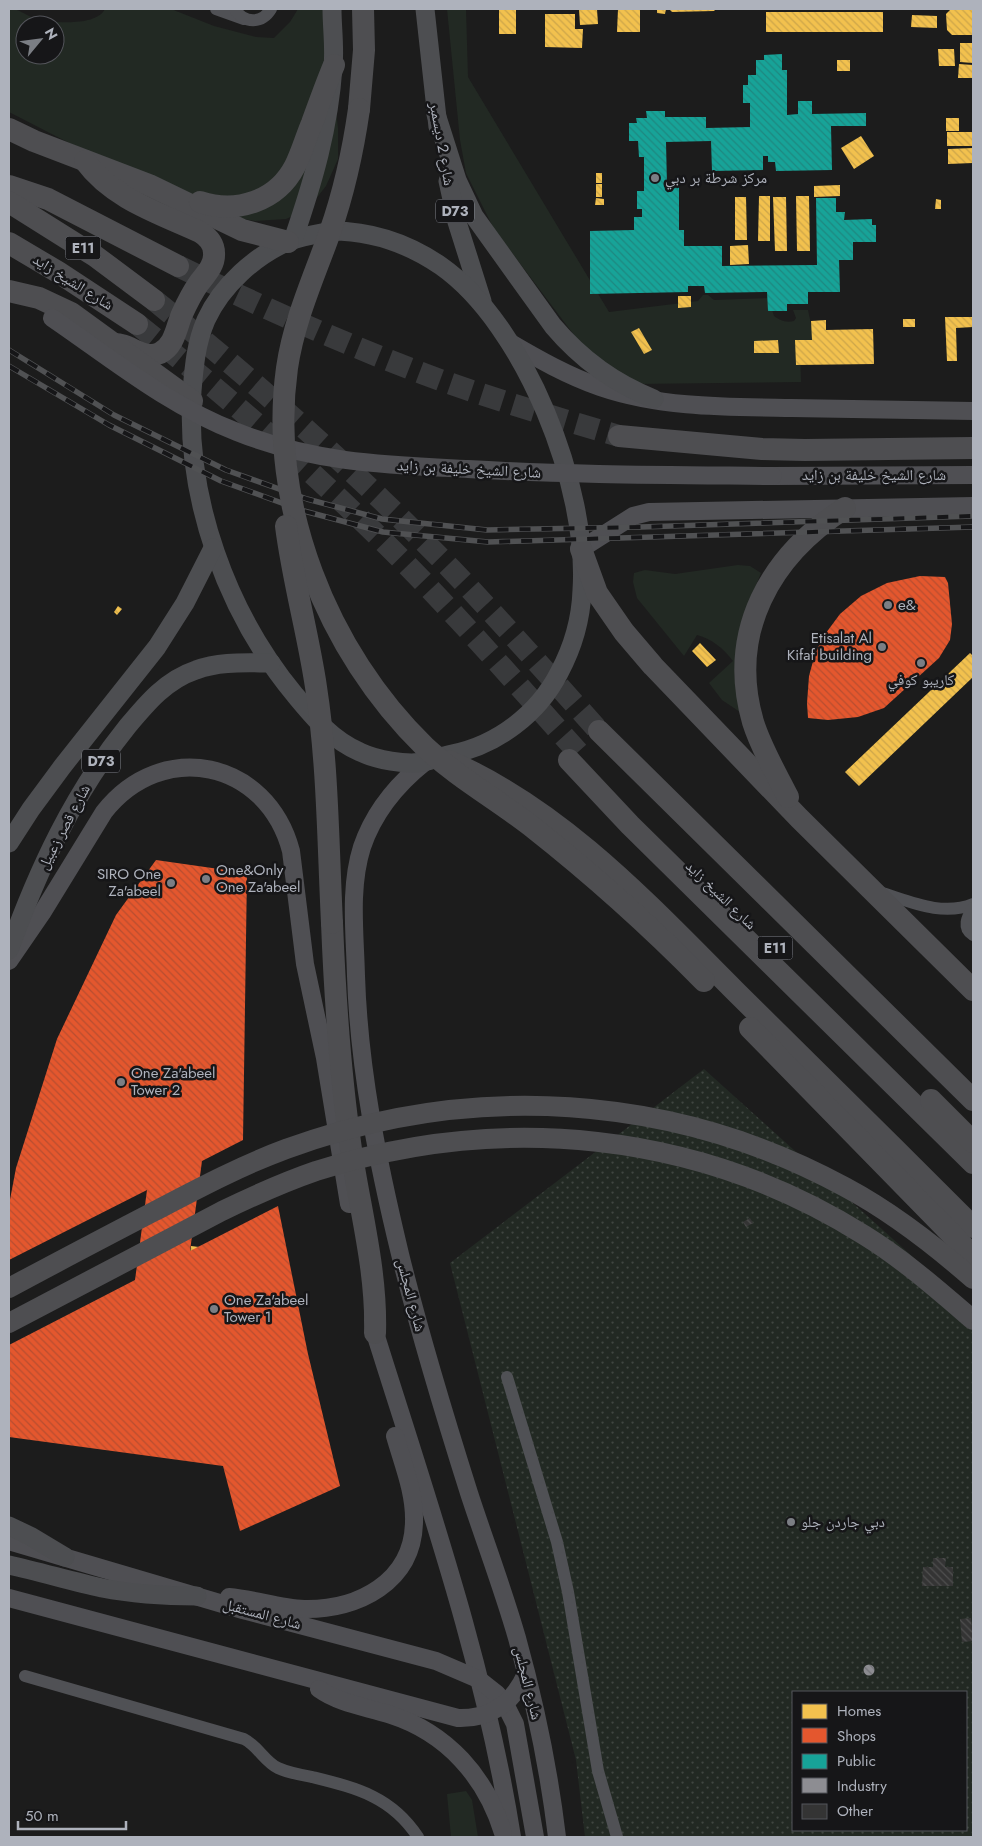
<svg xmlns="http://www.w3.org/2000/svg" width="982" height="1846" viewBox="0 0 982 1846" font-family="Jost,'Noto Naskh Arabic',sans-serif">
	<defs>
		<pattern id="grass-dots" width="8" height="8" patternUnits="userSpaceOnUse" patternTransform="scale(1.25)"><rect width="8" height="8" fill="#222923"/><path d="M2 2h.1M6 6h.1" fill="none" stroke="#404641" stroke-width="1.8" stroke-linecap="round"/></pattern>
		<pattern id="homes-back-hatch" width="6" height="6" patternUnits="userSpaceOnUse" patternTransform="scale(1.25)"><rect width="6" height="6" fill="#f2c14e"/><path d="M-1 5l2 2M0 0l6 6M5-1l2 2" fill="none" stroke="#cca54a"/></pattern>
		<pattern id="shops-back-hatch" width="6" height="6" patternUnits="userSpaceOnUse" patternTransform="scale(1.25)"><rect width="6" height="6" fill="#e4572e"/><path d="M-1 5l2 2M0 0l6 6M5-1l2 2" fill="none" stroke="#b84e30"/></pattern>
		<pattern id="public-back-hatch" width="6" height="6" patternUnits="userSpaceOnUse" patternTransform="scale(1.25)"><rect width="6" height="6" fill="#17a398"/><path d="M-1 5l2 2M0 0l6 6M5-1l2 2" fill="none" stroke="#1e8880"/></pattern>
		<pattern id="industry-back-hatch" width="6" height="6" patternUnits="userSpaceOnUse" patternTransform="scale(1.25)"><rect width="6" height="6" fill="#8d8d92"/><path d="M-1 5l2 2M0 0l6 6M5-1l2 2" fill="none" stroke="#727377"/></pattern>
		<pattern id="building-back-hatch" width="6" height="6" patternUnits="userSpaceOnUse" patternTransform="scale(1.25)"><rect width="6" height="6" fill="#343434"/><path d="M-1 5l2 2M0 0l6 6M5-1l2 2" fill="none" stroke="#4f4f4f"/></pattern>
	</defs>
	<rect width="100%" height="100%" fill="#1c1c1c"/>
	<path fill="url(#grass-dots)" fill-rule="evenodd" d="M704,1069L973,1311V1837H585L576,1760L450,1263ZM793,1692H966V1830H793Z"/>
	<g fill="#222923" fill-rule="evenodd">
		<path d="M9,9C21,9 24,15 34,18C51,23 96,27 105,9H171L214,26L256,37L274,38L290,22L298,9H325L338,128V159L326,186L308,209L286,219L255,221L222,215L147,183L9,112ZM25,25H55V55H25Z"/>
		<path d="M447,9H466L468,77L609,312L698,301L703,295H708L714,300L768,298L774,316C780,320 785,323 794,321L796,318L793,310H808L816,348L800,349L801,382L635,384L608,371L577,339L494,229L466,173L460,140Z"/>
		<path d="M738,565L750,566L761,573L747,607L743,714L722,700L709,683L733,661C723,648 712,639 697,635L684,656L637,598L633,582L634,573L645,570L675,574Z"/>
		<path d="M466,1791L472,1800L478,1837H451L447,1794Z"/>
	</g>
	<g fill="url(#homes-back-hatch)">
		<rect x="499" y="9" width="17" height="25"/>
		<path d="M579,9H597L598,24L580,25Z"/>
		<path d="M618,9H640V32H617Z"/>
		<path d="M657,9H666L665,14L657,13Z"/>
		<path d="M669,9H716L714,11L672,12Z"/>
		<path d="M951,9H973V35H952L947,30L946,14Z"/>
		<rect x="766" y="12" width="117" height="20"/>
		<path d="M545,14H575V29H583L582,48L545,47Z"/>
		<path d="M912,15L937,16V28L911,27Z"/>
		<path d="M960,43H973V63L960,62Z"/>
		<path d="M938,49H954L955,66H939Z"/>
		<rect x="837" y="60" width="13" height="11"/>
		<path d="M959,64L973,65V78H958Z"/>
		<rect x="946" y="118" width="13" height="13"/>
		<rect x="947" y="132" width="26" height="14"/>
		<path d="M861,136L874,156L854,169L841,148Z"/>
		<path d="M973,148V163L948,164V149Z"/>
		<rect x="596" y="173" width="6" height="10"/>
		<rect x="596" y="184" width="6" height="13"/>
		<path d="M840,185V196L814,197V186Z"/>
		<path d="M759,196H770V241H758Z"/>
		<path d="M796,196H809L810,251H797Z"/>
		<path d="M735,197H746L747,240H735Z"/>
		<path d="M773,197H786L787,251H775Z"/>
		<path d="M596,198L604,199V205H595Z"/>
		<path d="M936,199L941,200V209H935Z"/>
		<path d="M748,245L749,264L730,265V246Z"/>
		<path d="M678,296H691V307L678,308Z"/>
		<path d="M945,317H973V327L956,328L957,361H947Z"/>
		<rect x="903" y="319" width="12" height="8"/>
		<path d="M826,320V330L873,329L874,364L796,365L795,340H812L811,321Z"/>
		<path d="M639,328L652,350L644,354L631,332Z"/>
		<path d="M778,340L779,353H754V341Z"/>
		<path d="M118,606L122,609L117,615L114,612Z"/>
		<path d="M700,643L716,660L707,667L692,651Z"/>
		<path d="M970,653L973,656V677L859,786L845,772Z"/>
		<path d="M91,1017L168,1028L152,1146L74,1135Z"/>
		<path d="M191,1246L250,1253L237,1372L178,1365Z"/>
	</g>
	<g fill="url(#shops-back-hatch)">
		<path d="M920,576L945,577L948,583L952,624L950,640L939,658L884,708L858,717L828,720L808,718L807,703L809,676L815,654L823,637L840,614L861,596L887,583Z"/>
		<path d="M156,860L247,873L243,1140L202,1161L190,1251L278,1206L308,1354L340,1486L240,1531L223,1466L9,1437V1345L135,1280L147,1190L9,1260V1205L16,1168L57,1039L116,915Z"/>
	</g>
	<path fill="url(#public-back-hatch)" d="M782,54V70H787V115L798,114V101H812V114L866,113V126H831L832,170L776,171L775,162H768V156H763V170L712,171L711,141L666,142L667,185H679V230H684V246H722V266L817,265L816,198H836V212H845L844,220L872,219V225H876V242H853V260H839L840,292H808V304H787V311H768L767,292L705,293L704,286H688V292L590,294V231L634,230V217H642V209H637V191H644V157H639L638,141H629V123H637L636,118H647L646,111H665V117H706V128L750,127V103H743V85H748V75H756V60H764V55Z"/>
	<circle fill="url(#industry-back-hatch)" cx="869" cy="1670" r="5.5"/>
	<g fill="url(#building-back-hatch)">
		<path d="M750,1218L753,1223L746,1227L743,1222Z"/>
		<path d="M933,1558H946L945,1567H953V1586H922L923,1567H933Z"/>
		<path d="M971,1618L973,1641L962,1642L960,1619Z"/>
	</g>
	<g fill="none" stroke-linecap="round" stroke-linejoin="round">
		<g stroke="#393a3c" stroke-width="22" stroke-dasharray="22 11" stroke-linecap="butt">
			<path d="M178,266C259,306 340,342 424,374C488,398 554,417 619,436"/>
			<path d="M154,300C258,384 358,473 451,569C502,622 550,677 599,731"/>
			<path d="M137,324C222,392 305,464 383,541C451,608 514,681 578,752"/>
		</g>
		<g stroke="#505155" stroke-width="12">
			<path d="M216,9L244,19"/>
			<path d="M235,9C244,24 262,24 271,9"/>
			<path d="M879,892C909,901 942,917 973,904"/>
			<path d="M973,908C967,917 962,928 973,935"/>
			<path d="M507,1377L557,1542L568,1592L598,1771L617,1837"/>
			<path d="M25,1676L244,1739C258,1746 265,1762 278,1768C289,1773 301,1775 312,1777C356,1788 391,1796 418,1837"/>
		</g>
		<g stroke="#4f4f53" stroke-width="18">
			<path d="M509,342C538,359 568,376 600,387C661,408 728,407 792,408C852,409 913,410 973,411"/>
			<path d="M773,476L973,475"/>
			<path d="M581,549L633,516L649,512L973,506"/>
			<path d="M425,762C396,785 374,812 362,847C349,888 355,933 356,976C359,1070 378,1163 400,1254C420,1335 444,1414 469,1493C485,1542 503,1589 517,1638C535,1703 549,1770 557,1837"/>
			<path d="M9,961L42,913L104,812C162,738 267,760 291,851L305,964L325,1058L349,1204"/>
			<path d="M373,1320L375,1333C427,1499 485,1665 512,1837"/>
			<path d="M9,1541L243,1610L436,1661L478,1679L497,1694L505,1704L515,1724L535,1837"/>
			<path d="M229,1597C254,1599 279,1608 304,1609C358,1610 413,1582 414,1522C415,1493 403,1464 395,1436"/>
			<path d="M9,1598L458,1718C490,1719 513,1703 526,1674"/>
			<path d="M319,1689C340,1704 367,1707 391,1715C447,1733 486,1777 503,1833"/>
		</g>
		<g stroke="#4d4e51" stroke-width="19">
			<path d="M425,9L438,127"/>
			<path d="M436,114L457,180L474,216L553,326C581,359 613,383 654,399"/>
			<path d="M448,181L457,222L482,301"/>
			<path d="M332,231C371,231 409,244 441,266C525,325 589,488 582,590C581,619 573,647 559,673C538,714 497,745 452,754C442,756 433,760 424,762C405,765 377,760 360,752C332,740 314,718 295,695C227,613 185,498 192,391C194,367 196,343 206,320C222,285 255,256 289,241C303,236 317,234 332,231Z"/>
			<path d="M293,240C313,182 329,128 333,67C335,48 332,28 332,9"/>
			<path d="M9,843L31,809L62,767L157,647L185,603L213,548"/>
			<path d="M9,950C38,870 73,794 127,727C147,703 166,680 196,670C220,661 246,663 271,663"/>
			<path d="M9,1526L30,1536L65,1557"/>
			<path d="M9,1565C40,1572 71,1581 102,1588C133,1594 165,1596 197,1596"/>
		</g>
		<g stroke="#4e4e51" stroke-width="22">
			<path d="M359,109L364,50L363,9"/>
			<path d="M9,129L34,141L149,185L242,230L288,242"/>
			<path d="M85,161C113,199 159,213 200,232C208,237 214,243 214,253C215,265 206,274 199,283C192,293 187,303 182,314C176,328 175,345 160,353C143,361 130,343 113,344"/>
			<path d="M9,186L48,199L178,266"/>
			<path d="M9,202L95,256L154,300"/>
			<path d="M200,202C237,214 277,201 295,166C302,152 306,137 312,123C319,104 326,84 334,65"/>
			<path d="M9,243L58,272L137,324"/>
			<path d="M9,291L39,298L71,313L192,401"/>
			<path d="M619,436L762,449L805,450L973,448"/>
			<path d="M581,549L597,593L624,632L653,666L799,818L973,990"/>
			<path d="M599,731L973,1100"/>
			<path d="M569,760L630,825L973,1163"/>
			<path d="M449,761C563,811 648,904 735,991C814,1069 894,1148 973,1227"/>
			<path d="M788,797C776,773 761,748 753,722C727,632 770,556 845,508"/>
			<path d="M332,923C335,998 340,1074 351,1149C360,1210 377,1271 375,1333"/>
			<path d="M750,1028L973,1256"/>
			<path d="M931,1100L973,1142"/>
		</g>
		<defs>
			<g id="rail">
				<path d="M9,350L114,415L226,470L307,499L382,519L487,530L641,527L973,516"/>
				<path d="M9,366L109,425L221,481L304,511L383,532L488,542L973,527"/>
			</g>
		</defs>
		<use href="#rail" stroke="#505153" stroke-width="5.5"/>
		<use href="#rail" stroke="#161618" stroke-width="4" stroke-dasharray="11" stroke-linecap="butt"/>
		<path stroke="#4f4f53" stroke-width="18" d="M52,318C112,359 169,406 237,432C314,463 387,465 468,469C570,475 672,475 773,476"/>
		<g stroke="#4e4e51" stroke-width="20">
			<path d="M9,1288C57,1262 105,1237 153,1212C197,1189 240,1166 286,1149C471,1081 672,1093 845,1187C892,1212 933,1244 973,1279"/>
			<path d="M9,1323L222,1211C253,1196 284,1182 316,1171C501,1112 698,1131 864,1235C903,1259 938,1290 973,1320"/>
		</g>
		<g stroke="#4e4e51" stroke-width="22">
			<path d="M359,109C353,151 344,192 330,232C314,277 294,320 287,368C268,504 327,652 425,747C457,777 496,799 531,826C592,874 649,925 704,981"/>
			<path d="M286,526C293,581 308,633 316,687C328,765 328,844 332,923"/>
		</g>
	</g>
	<g fill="#7b7e84" stroke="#161618" stroke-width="2">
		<circle cx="655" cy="178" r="5"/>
		<circle cx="888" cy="605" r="5"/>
		<circle cx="882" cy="647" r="5"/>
		<circle cx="921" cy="663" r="5"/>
		<circle cx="206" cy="879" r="5"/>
		<circle cx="171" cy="883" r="5"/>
		<circle cx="121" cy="1082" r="5"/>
		<circle cx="214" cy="1309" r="5"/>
		<circle cx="791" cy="1522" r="5"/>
	</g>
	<g text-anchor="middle" stroke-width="5" stroke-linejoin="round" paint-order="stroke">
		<g fill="#161618" stroke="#80838b" stroke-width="1">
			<rect x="436" y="199.5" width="38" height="23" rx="4"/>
			<rect x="65.5" y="236.5" width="35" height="23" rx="4"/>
			<rect x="82" y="749.5" width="38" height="23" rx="4"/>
			<rect x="757.5" y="936.5" width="35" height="23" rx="4"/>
		</g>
		<g font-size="14" font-weight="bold" fill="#aeb2bc">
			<text x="455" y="216">D73</text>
			<text x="83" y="253">E11</text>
			<text x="101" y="766">D73</text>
			<text x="775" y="953">E11</text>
		</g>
		<g font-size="15" fill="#aeb2bc" stroke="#161618">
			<text transform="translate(442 144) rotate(80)" y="5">شارع 2 ديسمبر</text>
			<text transform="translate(73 282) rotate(32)" y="5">شارع الشيخ زايد</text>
			<text transform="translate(469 469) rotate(3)" y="5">شارع الشيخ خليفة بن زايد</text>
			<text x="874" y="480">شارع الشيخ خليفة بن زايد</text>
			<text transform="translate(64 827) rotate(-62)" y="5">شارع قصر زعبيل</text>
			<text transform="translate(721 895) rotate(44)" y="5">شارع الشيخ زايد</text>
			<text transform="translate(411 1295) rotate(75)" y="5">شارع المجلس</text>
			<text transform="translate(262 1614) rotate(15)" y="5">شارع المستقبل</text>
			<text transform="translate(528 1683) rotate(76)" y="5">شارع المجلس</text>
		</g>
		<g font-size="15" fill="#aeb2bc" stroke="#161618" text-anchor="start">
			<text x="665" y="183">مركز شرطة بر دبي</text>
			<text x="898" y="610">e&amp;</text>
			<text x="872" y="643" text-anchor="end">Etisalat Al<tspan x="872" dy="17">Kifaf building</tspan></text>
			<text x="921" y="685" text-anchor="middle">كاريبو كوفي</text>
			<text x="216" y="875">One&amp;Only<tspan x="216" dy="17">One Za'abeel</tspan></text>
			<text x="161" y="879" text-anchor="end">SIRO One<tspan x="161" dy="17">Za'abeel</tspan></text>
			<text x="131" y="1078">One Za'abeel<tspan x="131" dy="17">Tower 2</tspan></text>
			<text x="224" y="1305">One Za'abeel<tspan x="224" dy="17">Tower 1</tspan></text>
			<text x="801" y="1527">دبي جاردن جلو</text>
		</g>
	</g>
	<rect width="982" height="1846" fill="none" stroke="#aeb2bc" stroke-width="20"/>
	<rect x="792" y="1691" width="175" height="140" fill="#161618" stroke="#53545a"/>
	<rect x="802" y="1704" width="25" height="15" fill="#f2c14e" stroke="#53545a"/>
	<text x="837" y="1716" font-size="15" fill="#aeb2bc">Homes</text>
	<rect x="802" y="1728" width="25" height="15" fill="#e4572e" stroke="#53545a"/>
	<text x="837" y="1741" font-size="15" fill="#aeb2bc">Shops</text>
	<rect x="802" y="1754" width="25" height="15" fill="#17a398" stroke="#53545a"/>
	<text x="837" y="1766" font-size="15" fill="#aeb2bc">Public</text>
	<rect x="802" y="1778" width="25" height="15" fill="#8d8d92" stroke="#53545a"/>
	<text x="837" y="1791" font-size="15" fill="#aeb2bc">Industry</text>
	<rect x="802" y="1804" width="25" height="15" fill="#343434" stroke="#53545a"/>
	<text x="837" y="1816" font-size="15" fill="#aeb2bc">Other</text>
	<g transform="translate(40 40) rotate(61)"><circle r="24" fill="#161618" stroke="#53545a"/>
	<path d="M0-4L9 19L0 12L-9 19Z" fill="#7b7e84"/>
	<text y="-8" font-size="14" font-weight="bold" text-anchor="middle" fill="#aeb2bc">N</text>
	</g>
	<path d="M18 1821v8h108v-8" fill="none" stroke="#aeb2bc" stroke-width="2.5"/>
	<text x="25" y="1821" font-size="15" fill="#aeb2bc" stroke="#161618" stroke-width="4" paint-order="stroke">50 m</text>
</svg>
